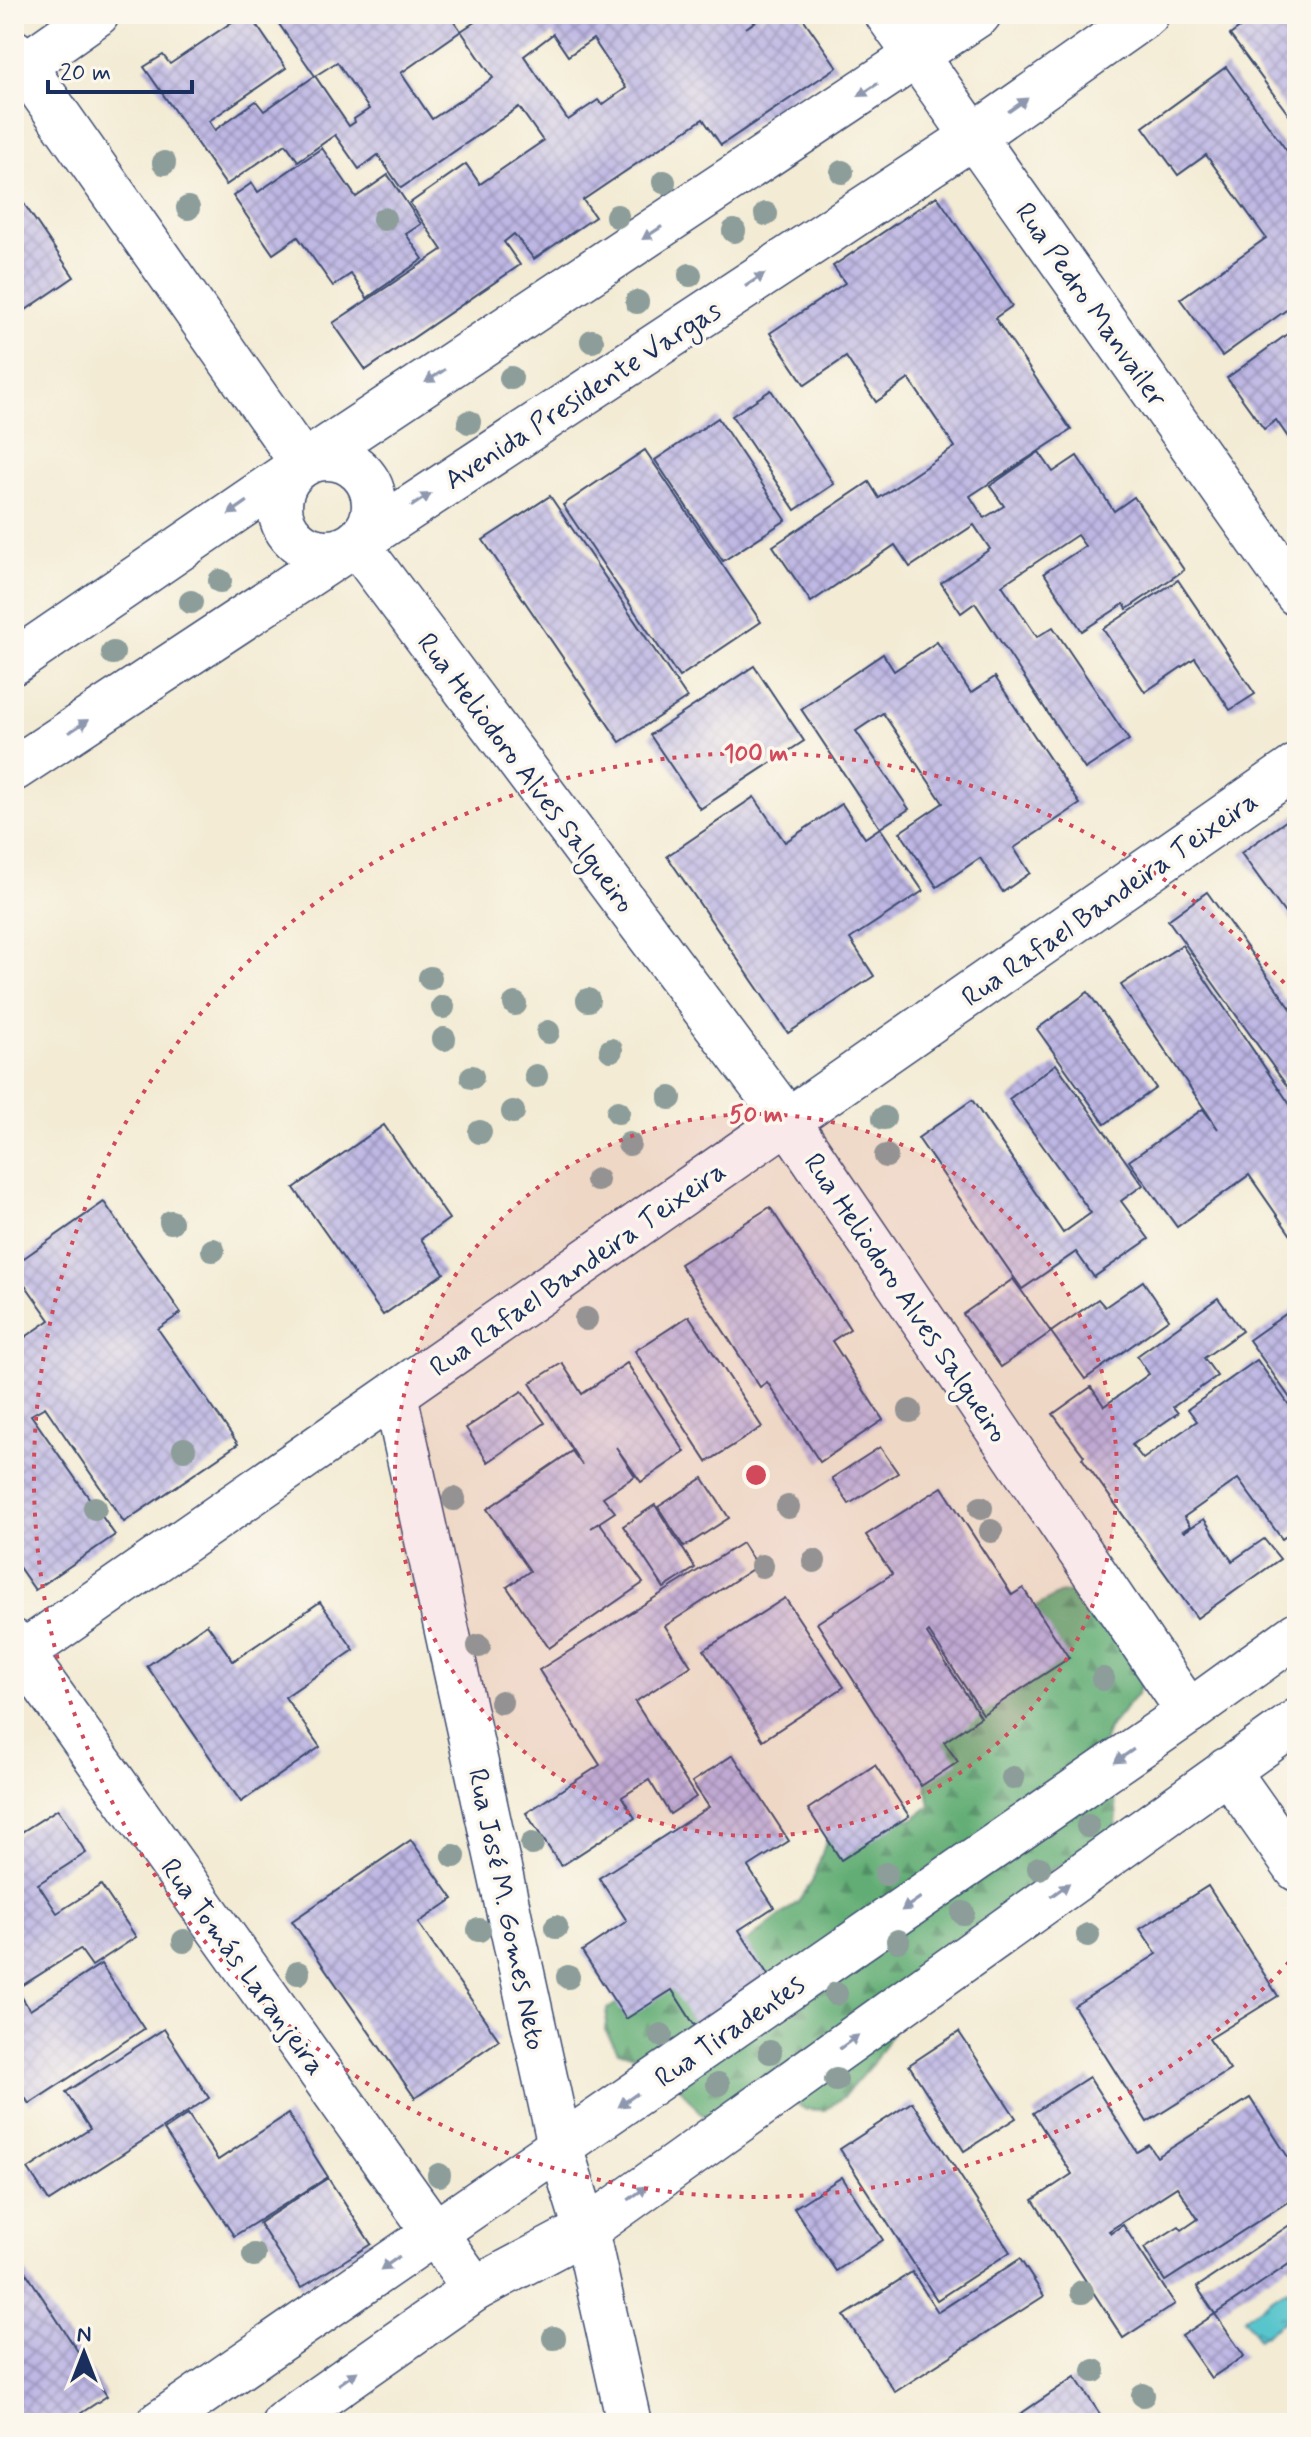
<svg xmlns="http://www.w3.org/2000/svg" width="1311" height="2437" viewBox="0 0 1311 2437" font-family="Mynerve,sans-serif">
	<defs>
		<pattern id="forest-firs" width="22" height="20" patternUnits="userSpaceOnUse" patternTransform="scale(2)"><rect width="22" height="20" fill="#62ad75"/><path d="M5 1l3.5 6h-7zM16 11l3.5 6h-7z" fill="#508d63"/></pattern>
		<pattern id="water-ripples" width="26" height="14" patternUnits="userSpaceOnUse" patternTransform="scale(2)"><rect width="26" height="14" fill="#58c5cc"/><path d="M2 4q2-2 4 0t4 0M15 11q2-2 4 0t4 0" fill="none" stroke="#48a0a9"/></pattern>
		<pattern id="building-cross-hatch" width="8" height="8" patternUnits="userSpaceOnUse" patternTransform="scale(2)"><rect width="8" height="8" fill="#beb7e4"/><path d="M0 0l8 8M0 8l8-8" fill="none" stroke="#9a95bc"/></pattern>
	</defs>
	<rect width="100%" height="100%" fill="#fbf7ec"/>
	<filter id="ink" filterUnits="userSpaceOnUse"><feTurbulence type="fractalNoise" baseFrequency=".0125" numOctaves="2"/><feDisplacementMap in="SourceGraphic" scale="16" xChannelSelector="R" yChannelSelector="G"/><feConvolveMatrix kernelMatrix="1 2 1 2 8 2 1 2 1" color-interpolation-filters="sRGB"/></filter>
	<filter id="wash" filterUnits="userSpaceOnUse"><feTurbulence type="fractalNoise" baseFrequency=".006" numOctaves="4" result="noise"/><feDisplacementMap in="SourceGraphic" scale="32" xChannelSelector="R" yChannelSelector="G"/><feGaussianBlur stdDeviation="1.8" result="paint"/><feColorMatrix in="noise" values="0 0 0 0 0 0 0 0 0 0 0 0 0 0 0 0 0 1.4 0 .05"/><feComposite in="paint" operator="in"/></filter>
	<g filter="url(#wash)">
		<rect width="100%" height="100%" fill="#f3ebd4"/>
		<path fill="url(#forest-firs)" stroke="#3e6e6a" stroke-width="2" d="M1082,1590L1146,1673L1137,1694L1108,1729L1100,1752L1102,1774L1114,1794L1117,1816L1114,1839L1097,1853L1053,1868L1019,1925L909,2005L874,2062L843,2097L825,2110L805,2109L785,2097L723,2121L701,2114L662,2065L618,2051L605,2030L608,2009C630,1994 645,1989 672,1990L681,1981L722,1961L798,1902L812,1882L827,1839L843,1822L913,1819L930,1806L926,1782L932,1760L978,1678L1011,1644L1038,1606L1059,1594Z"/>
		<path fill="url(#water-ripples)" stroke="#3a7a95" stroke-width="2" d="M1287,2288L1297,2301V2312L1258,2339L1244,2318Z"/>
		<g id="blocks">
			<g fill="url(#building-cross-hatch)" fill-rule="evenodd">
				<path d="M244,14H249L286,68L209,121L215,130L256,101L264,111L315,76L349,126L355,122L354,119L369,109L337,62L315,76L272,14H449L461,31L401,73L432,119L493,78L461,31L487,14H765L746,28L767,14H800L837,67L721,145L703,119L583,200L595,217L534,259L514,234L504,242L520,265L366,370L333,323L442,250L410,203L466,164L480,184L543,141L519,107L401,188L378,155L359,169L335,135L298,161L286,144L226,185L144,67L163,55L170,64ZM553,34L568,56L593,39L626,88L602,105L598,100L568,120L524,56Z"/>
				<path d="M1259,14H1286L1297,28V126L1230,35Z"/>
				<path d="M1226,67L1297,165V314L1292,306L1222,356L1180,299L1266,238L1206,155L1178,175L1143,127Z"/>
				<path d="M322,148L356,197L388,175L421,224L406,234L423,259L367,298L351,274L333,286L298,237L273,254L233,196L252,183L258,192Z"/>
				<path d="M937,196L1012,306L995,318L1071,430L970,496L984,518L1004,506L990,486L1039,452L1053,472L1077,456L1114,511L1134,497L1184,570L1127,609L1124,604L1082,631L1044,573L1085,546L1077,535L1002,585L1037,637L1053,627L1129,740L1085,769L975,603L961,613L941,583L990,549L974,525L910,567L895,545L811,602L773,546L869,482L879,498L955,447L909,379L876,402L846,357L805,385L770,333L845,283L833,266Z"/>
				<path d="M20,198L74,277L14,318V203Z"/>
				<path d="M1297,327V450L1276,420L1264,429L1227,378Z"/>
				<path d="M771,390L834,484L795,510L732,416Z"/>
				<path d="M718,418L786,520L723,561L655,460Z"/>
				<path d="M645,450L761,622L679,677L563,505Z"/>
				<path d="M550,496L687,698L620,742L483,540Z"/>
				<path d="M1178,580L1255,694L1230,710L1195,658L1145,692L1103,629Z"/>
				<path d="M937,642L971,693L995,677L1080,804L1014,848L1030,873L1003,892L980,858L937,887L900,832L943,803L883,713L856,731L909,809L880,828L801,709L883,654L894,671Z"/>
				<path d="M754,666L804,741L700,809L650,735Z"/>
				<path d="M754,797L785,842L842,804L865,838L880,828L923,891L850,939L874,976L788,1033L667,856Z"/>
				<path d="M1297,813V930L1241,853Z"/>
				<path d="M1207,892L1297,1017V1100L1168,920Z"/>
				<path d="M1182,945L1297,1115V1244L1249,1175L1177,1227L1129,1161L1203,1109L1218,1129L1121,985Z"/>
				<path d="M1088,992L1156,1088L1105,1124L1037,1029Z"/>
				<path d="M1056,1064L1143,1185L1121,1201L1149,1239L1094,1277L1076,1252L1022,1289L918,1138L972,1100L1063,1233L1091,1213L1009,1099Z"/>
				<path d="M384,1125L449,1219L421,1239L444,1273L383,1315L294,1188Z"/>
				<path d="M104,1202L181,1313L158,1329L238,1444L124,1522L45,1407L31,1415L115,1535L35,1590L14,1560V1345L50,1320L14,1269V1265Z"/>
				<path d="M770,1207L850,1329L832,1341L883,1420L820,1462L767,1382L760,1387L680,1264Z"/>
				<path d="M1013,1279L1051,1332L1001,1367L963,1314Z"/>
				<path d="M1143,1281L1169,1319L1085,1379L1051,1332L1098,1299L1105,1307Z"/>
				<path d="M1218,1298L1242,1331L1204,1358L1217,1376L1173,1407L1178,1413L1132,1445L1143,1459L1197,1421L1188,1409L1257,1360L1297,1416V1528L1282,1539L1238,1479L1184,1517L1190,1526L1183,1531L1184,1532L1204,1519L1232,1561L1264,1539L1280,1559L1197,1618L1082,1458L1084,1456L1053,1414L1091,1387L1104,1406L1149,1374L1137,1356Z"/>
				<path d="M1297,1306V1408L1249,1340Z"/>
				<path d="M689,1316L762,1427L707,1462L635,1351Z"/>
				<path d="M562,1363L582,1394L627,1363L685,1452L641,1482L616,1447L635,1476L603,1497L615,1512L591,1528L600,1523L643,1583L549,1648L507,1587L530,1571L487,1509L572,1451L582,1465L530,1383Z"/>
				<path d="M522,1391L545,1423L488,1462L466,1428Z"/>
				<path d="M880,1447L898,1473L849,1504L832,1478Z"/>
				<path d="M703,1478L729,1518L684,1547L658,1507Z"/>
				<path d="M942,1487L1012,1595L1023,1588L1069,1658L983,1714L929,1632L927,1634L981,1717L944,1742L958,1762L921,1786L817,1623L892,1574L866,1535Z"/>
				<path d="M655,1505L695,1568L664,1588L623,1526Z"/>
				<path d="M742,1543L757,1566L665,1626L691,1666L635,1702L696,1797L670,1814L649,1780L622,1797L635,1818L561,1866L526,1813L600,1765L539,1670Z"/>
				<path d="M785,1598L844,1687L763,1740L704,1650Z"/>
				<path d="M320,1602L354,1650L285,1697L320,1747L241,1802L147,1666L207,1624L233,1661Z"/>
				<path d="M733,1755L789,1841L748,1867L774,1907L739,1930L770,1978L695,2026L672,1990L626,2019L582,1951L627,1921L599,1878L709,1807L692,1782Z"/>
				<path d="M875,1765L909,1816L841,1860L808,1809Z"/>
				<path d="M58,1809L86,1853L38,1884L57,1913L101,1885L136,1937L92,1966L80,1949L23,1985L14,1971V1837Z"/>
				<path d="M411,1840L453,1899L418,1923L499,2040L415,2098L292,1921Z"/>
				<path d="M1208,1886L1278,1996L1209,2039L1230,2070L1147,2122L1074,2006L1157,1954L1140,1929Z"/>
				<path d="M101,1964L144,2029L29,2104L14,2080V1985L30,2010Z"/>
				<path d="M164,2029L209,2098L49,2201L28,2169L90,2129L66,2092Z"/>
				<path d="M959,2032L1016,2118L964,2151L909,2065Z"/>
				<path d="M1089,2077L1137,2152L1149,2145L1157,2157L1250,2098L1297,2171V2196L1165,2281L1144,2248L1179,2226L1182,2230L1198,2219L1177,2187L1109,2231L1111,2233L1123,2225L1175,2304L1123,2338L1033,2200L1072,2174L1033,2113Z"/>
				<path d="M912,2102L1010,2252L937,2300L840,2149Z"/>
				<path d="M188,2114L218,2160L288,2114L328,2177L234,2236L164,2130Z"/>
				<path d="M842,2177L883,2240L836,2271L794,2208Z"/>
				<path d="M328,2178L371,2244L301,2288L259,2223Z"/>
				<path d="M1297,2220V2276L1289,2264L1215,2314L1197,2287Z"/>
				<path d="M14,2254L107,2396L66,2423H24L14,2408Z"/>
				<path d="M1020,2259L1044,2296L895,2392L844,2316L912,2272L938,2312Z"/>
				<path d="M1215,2314L1244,2356L1211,2378L1182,2336Z"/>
				<path d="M1075,2377L1106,2423H1007Z"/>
			</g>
		</g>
	</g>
	<g filter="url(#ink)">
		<use href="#blocks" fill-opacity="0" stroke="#3b4b70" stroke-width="2"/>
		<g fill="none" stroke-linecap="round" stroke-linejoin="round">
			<defs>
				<g id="minor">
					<path d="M887,14L1297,594"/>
					<path d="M23,66L97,14"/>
					<path d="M395,1394L560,2146L586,2230L629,2423"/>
					<path d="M14,1642L475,2289"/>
					<path d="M14,1659L1297,766"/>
				</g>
				<g id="major">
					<path d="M14,52L303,464"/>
					<circle cx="327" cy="505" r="47"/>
					<path d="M356,543L788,1121L1189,1712"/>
					<path d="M14,662L303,464L979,14"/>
					<path d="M14,769L974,136L1147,14"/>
					<path d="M1227,1770L1297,1869"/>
					<path d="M159,2423L1189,1712L1297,1634"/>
					<path d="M284,2423L475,2289L586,2230L1297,1721"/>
				</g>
			</defs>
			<use href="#minor" stroke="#3b4b70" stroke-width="47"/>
			<use href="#major" stroke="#3b4b70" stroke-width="47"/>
			<use href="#minor" stroke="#fff" stroke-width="44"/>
			<use href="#major" stroke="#fff" stroke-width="44"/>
		</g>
		<g fill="#8c9d9a">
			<circle cx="164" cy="163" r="12"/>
			<circle cx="842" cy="172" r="12"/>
			<circle cx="664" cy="182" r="12"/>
			<circle cx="188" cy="208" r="12"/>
			<circle cx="766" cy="214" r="12"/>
			<circle cx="617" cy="216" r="12"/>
			<circle cx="384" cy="219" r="12"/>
			<circle cx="734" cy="231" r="12"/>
			<circle cx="690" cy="275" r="12"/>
			<circle cx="637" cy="302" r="12"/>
			<circle cx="592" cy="341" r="12"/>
			<circle cx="511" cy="378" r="12"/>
			<circle cx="469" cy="422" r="12"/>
			<circle cx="220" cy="581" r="12"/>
			<circle cx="191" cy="602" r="12"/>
			<circle cx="113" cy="653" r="12"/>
			<circle cx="430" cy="978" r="12"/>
			<circle cx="588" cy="1000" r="12"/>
			<circle cx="515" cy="1004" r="12"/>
			<circle cx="443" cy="1007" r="12"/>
			<circle cx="548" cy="1032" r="12"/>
			<circle cx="444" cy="1039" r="12"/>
			<circle cx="611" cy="1050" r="12"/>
			<circle cx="536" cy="1076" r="12"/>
			<circle cx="472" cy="1077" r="12"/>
			<circle cx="670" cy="1098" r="12"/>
			<circle cx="513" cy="1112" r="12"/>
			<circle cx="618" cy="1112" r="12"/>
			<circle cx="884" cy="1118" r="12"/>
			<circle cx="480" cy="1132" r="12"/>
			<circle cx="629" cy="1144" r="12"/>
			<circle cx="886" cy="1156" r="12"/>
			<circle cx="597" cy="1180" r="12"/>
			<circle cx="171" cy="1222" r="12"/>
			<circle cx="213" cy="1250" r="12"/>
			<circle cx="586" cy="1319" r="12"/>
			<circle cx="910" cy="1411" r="12"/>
			<circle cx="184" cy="1449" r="12"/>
			<circle cx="454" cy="1499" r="12"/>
			<circle cx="788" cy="1507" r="12"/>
			<circle cx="95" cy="1508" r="12"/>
			<circle cx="981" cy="1508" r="12"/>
			<circle cx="991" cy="1531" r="12"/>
			<circle cx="814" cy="1561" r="12"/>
			<circle cx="762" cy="1566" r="12"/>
			<circle cx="479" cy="1646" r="12"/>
			<circle cx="1103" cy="1679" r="12"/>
			<circle cx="501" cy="1702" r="12"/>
			<circle cx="1013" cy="1778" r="12"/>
			<circle cx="1088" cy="1826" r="12"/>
			<circle cx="532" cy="1844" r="12"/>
			<circle cx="454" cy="1856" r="12"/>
			<circle cx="1039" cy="1868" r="12"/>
			<circle cx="886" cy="1874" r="12"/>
			<circle cx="963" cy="1913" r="12"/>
			<circle cx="556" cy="1927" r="12"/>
			<circle cx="479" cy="1930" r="12"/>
			<circle cx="1088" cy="1935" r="12"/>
			<circle cx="184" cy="1941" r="12"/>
			<circle cx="898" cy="1941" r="12"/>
			<circle cx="298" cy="1973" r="12"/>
			<circle cx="568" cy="1977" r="12"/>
			<circle cx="836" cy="1994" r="12"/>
			<circle cx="661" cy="2035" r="12"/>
			<circle cx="770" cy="2052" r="12"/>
			<circle cx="836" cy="2080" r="12"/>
			<circle cx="718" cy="2084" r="12"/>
			<circle cx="439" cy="2175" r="12"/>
			<circle cx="254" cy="2255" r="12"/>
			<circle cx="1082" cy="2292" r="12"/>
			<circle cx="554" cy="2338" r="12"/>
			<circle cx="1094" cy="2371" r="12"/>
			<circle cx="1143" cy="2395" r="12"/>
		</g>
		<defs><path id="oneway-solid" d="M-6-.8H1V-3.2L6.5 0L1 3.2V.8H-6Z" transform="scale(2)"/></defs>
		<g fill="#8d97ae">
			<use href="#oneway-solid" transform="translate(868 90) rotate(147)"/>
			<use href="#oneway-solid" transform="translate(1018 105) rotate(-35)"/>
			<use href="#oneway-solid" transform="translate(652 233) rotate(147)"/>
			<use href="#oneway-solid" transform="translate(755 280) rotate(-33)"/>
			<use href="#oneway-solid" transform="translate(435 376) rotate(147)"/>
			<use href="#oneway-solid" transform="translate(421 500) rotate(-33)"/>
			<use href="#oneway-solid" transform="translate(238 508) rotate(145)"/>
			<use href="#oneway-solid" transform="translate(79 726) rotate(-33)"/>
			<use href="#oneway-solid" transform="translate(1124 1756) rotate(145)"/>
			<use href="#oneway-solid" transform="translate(1060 1890) rotate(-36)"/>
			<use href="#oneway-solid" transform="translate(911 1904) rotate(145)"/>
			<use href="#oneway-solid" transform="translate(849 2042) rotate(-36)"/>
			<use href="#oneway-solid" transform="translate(628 2100) rotate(145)"/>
			<use href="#oneway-solid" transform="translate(638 2193) rotate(-36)"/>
			<use href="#oneway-solid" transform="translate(390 2263) rotate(145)"/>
			<use href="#oneway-solid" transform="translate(348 2378) rotate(-35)"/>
		</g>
	</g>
	<circle cx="756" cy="1475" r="361" fill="#d1495b" fill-opacity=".12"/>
	<g fill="none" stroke="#d1495b" stroke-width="4" stroke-dasharray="4 8">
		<circle cx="756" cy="1475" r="361"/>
		<path d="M1297 1953A722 722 0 1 1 1297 997"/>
	</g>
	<g text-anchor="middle" stroke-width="7" stroke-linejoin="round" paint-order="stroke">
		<g font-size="28" fill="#1b2f5e" stroke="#fbf7ec">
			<text transform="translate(1092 304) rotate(55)" y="10">Rua Pedro Manvailer</text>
			<text transform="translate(582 394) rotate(-33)" y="10">Avenida Presidente Vargas</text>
			<text transform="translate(527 772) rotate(53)" y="10">Rua Heliodoro Alves Salgueiro</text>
			<text transform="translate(1109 898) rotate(-35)" y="10">Rua Rafael Bandeira Teixeira</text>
			<text transform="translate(577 1268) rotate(-35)" y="10">Rua Rafael Bandeira Teixeira</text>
			<text transform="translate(907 1297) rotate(56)" y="10">Rua Heliodoro Alves Salgueiro</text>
			<text transform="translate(508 1909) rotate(78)" y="10">Rua José M. Gomes Neto</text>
			<text transform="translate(244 1966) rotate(54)" y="10">Rua Tomás Laranjeira</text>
			<text transform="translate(729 2030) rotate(-35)" y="10">Rua Tiradentes</text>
		</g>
	</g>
	<circle cx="756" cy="1475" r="12" fill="#d1495b" stroke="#fbf7ec" stroke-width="4"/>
	<g font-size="24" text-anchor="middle" font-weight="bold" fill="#d1495b" stroke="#fbf7ec" stroke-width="7" stroke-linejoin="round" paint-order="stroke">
		<text x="756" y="761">100 m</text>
		<text x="756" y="1122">50 m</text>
	</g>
	<rect width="1311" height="2437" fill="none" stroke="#fbf7ec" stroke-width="48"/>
	<g transform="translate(84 2353)" stroke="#fbf7ec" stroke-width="6" paint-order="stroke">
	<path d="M0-6L14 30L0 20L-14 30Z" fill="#1b2f5e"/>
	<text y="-12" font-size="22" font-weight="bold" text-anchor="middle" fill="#1b2f5e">N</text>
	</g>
	<path d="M48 80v12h144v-12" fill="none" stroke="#1b2f5e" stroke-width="4"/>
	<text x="60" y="80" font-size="24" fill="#1b2f5e" stroke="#fbf7ec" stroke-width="6" paint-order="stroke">20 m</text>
</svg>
